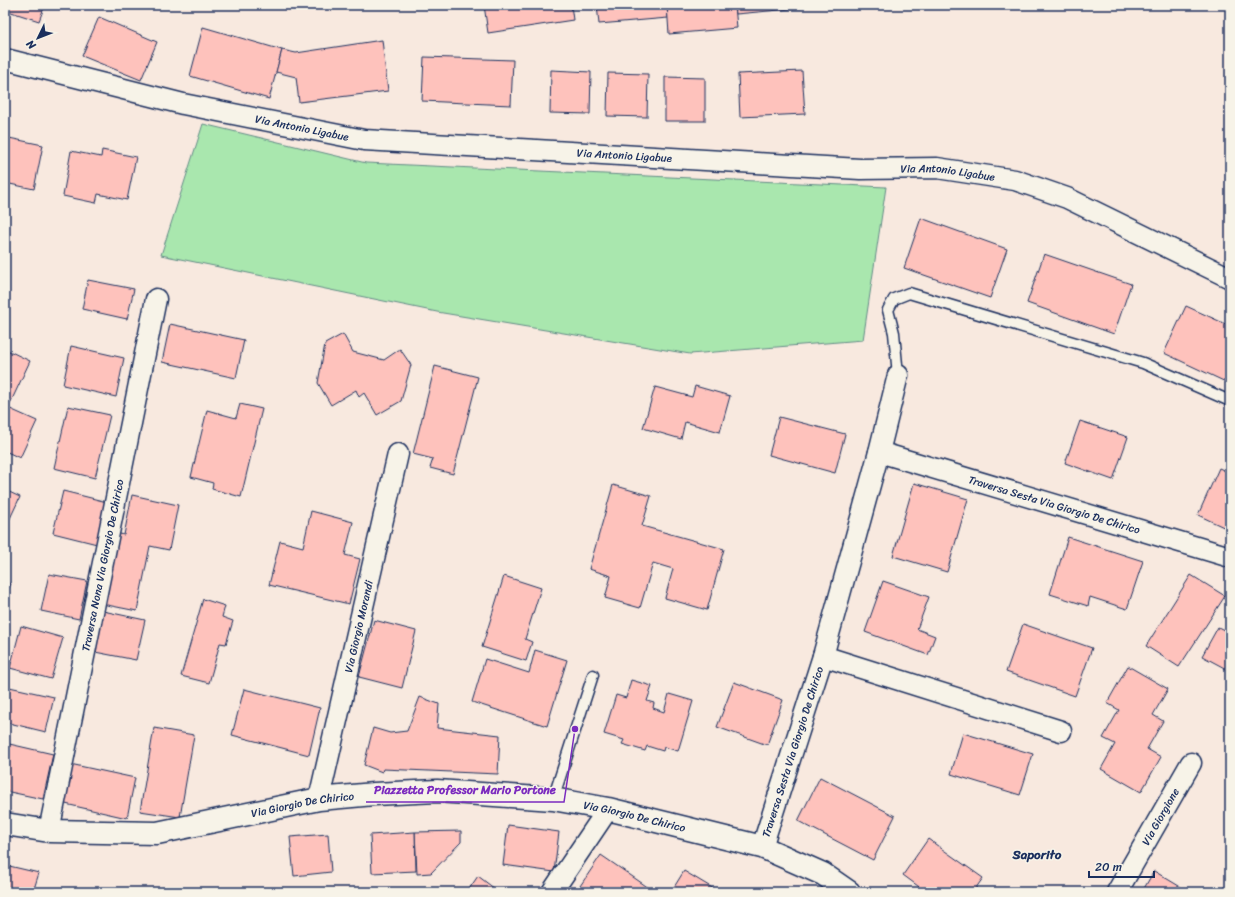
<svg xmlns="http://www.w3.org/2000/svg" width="1235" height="897" viewBox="0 0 1235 897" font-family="Sriracha,sans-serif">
	<rect width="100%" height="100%" fill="#f8e9df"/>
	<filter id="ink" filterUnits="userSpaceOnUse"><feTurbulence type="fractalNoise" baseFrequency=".025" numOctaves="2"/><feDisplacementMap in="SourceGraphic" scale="8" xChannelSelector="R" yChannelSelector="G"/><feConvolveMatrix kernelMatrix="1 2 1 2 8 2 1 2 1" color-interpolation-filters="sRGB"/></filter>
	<g filter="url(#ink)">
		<path fill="#a9e7ae" stroke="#628b86" d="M203,124L366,163L886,187L863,340L690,354L437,312L161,255Z"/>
		<g fill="#fec2bc" stroke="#1b2f5e">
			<path d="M5,5H45L39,21L5,10Z"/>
			<path d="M484,5H571L573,20L488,33Z"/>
			<path d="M597,5H667L668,18L599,24Z"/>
			<path d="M667,5H735L737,28L669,34Z"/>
			<path d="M735,5H802V8L736,14Z"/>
			<path d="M99,17L157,42L141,80L82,56Z"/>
			<path d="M203,27L282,50L269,99L190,76Z"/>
			<path d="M382,40L388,91L299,102L296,77L276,72L282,50L296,53Z"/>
			<path d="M424,57L513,60L511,105L422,101Z"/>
			<path d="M551,70L591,72L590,114L550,113Z"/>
			<path d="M802,71L805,114L740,117L738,74Z"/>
			<path d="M608,73L648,74L647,117L607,116Z"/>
			<path d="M665,77L705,78V121H665Z"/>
			<path d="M9,138L43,145L34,189L5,183V145H8Z"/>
			<path d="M102,150L136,157L127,200L98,194L96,203L63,196L71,151L101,157Z"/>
			<path d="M921,218L1007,249L990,298L904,268Z"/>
			<path d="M1044,254L1131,284L1114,334L1027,303Z"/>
			<path d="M88,280L134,289L127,319L82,309Z"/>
			<path d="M1186,306L1230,326V384L1164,353Z"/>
			<path d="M170,324L244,340L236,378L162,362Z"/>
			<path d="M343,334L353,352L384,360L400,349L411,365L401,401L377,415L364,393L359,397L356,390L331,405L318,383L325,344Z"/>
			<path d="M71,346L124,358L116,397L63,385Z"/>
			<path d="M5,349L30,361L8,408L37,421L20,458L5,451Z"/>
			<path d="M435,366L478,377L453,474L430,468L433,459L413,454Z"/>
			<path d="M695,386L730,396L720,432L685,422L681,439L643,428L655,387L692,397Z"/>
			<path d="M240,404L262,409L241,497L212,489L213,483L191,477L207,410L236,418Z"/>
			<path d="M68,406L110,415L95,478L54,468Z"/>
			<path d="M779,417L845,434L835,473L769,455Z"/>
			<path d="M1080,421L1128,437L1113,480L1065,463Z"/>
			<path d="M1219,468L1230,473V530L1198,515Z"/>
			<path d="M914,483L968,499L947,572L893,556Z"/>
			<path d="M613,485L651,496L642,526L724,549L707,610L665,598L673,569L653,563L640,608L605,598L611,576L589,569Z"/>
			<path d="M5,490L20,497L5,529Z"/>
			<path d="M63,491L107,502L97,544L53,533Z"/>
			<path d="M132,495L178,505L169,550L150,546L137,611L102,604L116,533L124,535Z"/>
			<path d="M311,511L353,522L345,555L360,559L349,604L269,585L280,541L303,547Z"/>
			<path d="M1068,537L1143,561L1127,609L1090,597L1088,606L1050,594Z"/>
			<path d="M49,574L87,581L79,619L41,611Z"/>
			<path d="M1191,575L1225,596L1179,667L1146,646Z"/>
			<path d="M504,576L541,588L525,639L532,642L526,661L482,647Z"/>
			<path d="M5,581L11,584L5,596Z"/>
			<path d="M883,581L929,597L917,629L935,636L928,655L865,632Z"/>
			<path d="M203,599L225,606L222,617L233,621L226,644L220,643L209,683L181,676Z"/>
			<path d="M103,611L145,620L136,660L95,652Z"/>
			<path d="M374,620L416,631L402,688L359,677Z"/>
			<path d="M1023,624L1092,648L1075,696L1006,672Z"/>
			<path d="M21,626L63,638L51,679L10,668Z"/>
			<path d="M1218,627L1230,633V671L1202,656Z"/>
			<path d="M535,650L567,660L547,726L472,702L485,659L529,673Z"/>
			<path d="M1128,666L1168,689L1153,715L1163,721L1147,749L1161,757L1141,792L1101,769L1115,744L1103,738L1119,710L1107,703Z"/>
			<path d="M631,680L652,686L647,701L654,703L653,708L664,712L669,694L693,701L678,751L664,747L663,751L647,746L645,751L622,744L624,740L604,734L616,695L626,698Z"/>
			<path d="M734,682L783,700L767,745L717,727Z"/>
			<path d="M5,686L54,697L46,732L5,722Z"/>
			<path d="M244,689L320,708L309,755L232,735Z"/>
			<path d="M420,697L439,704L437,728L500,735L498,774L383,769L382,772L364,765L373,728L390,733L407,731Z"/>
			<path d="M154,728L194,735L180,817L140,811Z"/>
			<path d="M963,733L1033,754L1020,795L951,774Z"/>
			<path d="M5,743L53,754L43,799L5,791Z"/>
			<path d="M70,764L135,778L127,818L61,803Z"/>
			<path d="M820,777L895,816L873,860L798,821Z"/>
			<path d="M508,825L559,832L554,872L503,865Z"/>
			<path d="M461,831V842L431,873L417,874L415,832Z"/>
			<path d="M415,832L416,871L372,873L370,835Z"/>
			<path d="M328,834L331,872L294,876L290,837Z"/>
			<path d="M928,839L983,878L973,892H926L903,875Z"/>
			<path d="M601,855L649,888L646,892H576Z"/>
			<path d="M5,865L39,873L33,892H5Z"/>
			<path d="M684,871L719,892H671Z"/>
			<path d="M1154,871L1189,892H1142Z"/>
			<path d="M478,876L499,892H467Z"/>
		</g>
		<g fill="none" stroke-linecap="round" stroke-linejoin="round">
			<defs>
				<g id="lane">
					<path d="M898,375L894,333L888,310L894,299L909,293L1143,363L1230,401"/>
					<path d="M553,799L593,675"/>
				</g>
				<g id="street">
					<path id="s1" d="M5,59L183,104L364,140L860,169L937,168L1015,180L1067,198L1230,278"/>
					<path id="s2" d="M879,452L1230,557"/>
					<path d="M823,656L1061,731"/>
					<path id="s3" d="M319,799L398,454"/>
					<path id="s4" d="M49,831L156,299"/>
					<path id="s5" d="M762,847L823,656L879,452L898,375"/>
					<path d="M552,892L608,809"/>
					<path id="s6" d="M1117,892L1191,763"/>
				</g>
				<g id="secondary">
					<path id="s7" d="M5,824L49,831L157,833L319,799L374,794L437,791L553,799L608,809L762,847L823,874L849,892"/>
				</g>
			</defs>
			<use href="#lane" stroke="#1b2f5e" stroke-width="13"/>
			<use href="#street" stroke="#1b2f5e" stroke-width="23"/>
			<use href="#secondary" stroke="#1b2f5e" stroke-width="25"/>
			<use href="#lane" stroke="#f7f3e8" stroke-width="10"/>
			<use href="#street" stroke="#f7f3e8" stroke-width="20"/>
			<use href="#secondary" stroke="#f7f3e8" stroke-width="22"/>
		</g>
	</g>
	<g text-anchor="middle" stroke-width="3" stroke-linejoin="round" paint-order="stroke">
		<g font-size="11" fill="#1b2f5e" stroke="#f7f3e8">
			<text dy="4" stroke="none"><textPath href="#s1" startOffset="305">Via Antonio Ligabue</textPath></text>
			<text dy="4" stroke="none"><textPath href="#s1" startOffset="629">Via Antonio Ligabue</textPath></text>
			<text dy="4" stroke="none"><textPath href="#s1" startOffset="953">Via Antonio Ligabue</textPath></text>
			<text dy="4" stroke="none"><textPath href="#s2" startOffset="183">Traversa Sesta Via Giorgio De Chirico</textPath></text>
			<text dy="4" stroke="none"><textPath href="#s4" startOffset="271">Traversa Nona Via Giorgio De Chirico</textPath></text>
			<text dy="4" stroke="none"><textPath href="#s3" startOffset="177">Via Giorgio Morandi</textPath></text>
			<text dy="4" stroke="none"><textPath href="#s5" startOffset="100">Traversa Sesta Via Giorgio De Chirico</textPath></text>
			<text dy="4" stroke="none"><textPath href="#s7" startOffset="301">Via Giorgio De Chirico</textPath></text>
			<text dy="4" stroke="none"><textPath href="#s7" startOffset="636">Via Giorgio De Chirico</textPath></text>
			<text dy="4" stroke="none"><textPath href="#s6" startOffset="87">Via Giorgione</textPath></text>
		</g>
		<g font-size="13" font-weight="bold" fill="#1b2f5e" stroke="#f7f3e8">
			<text x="1037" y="859">Saporito</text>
		</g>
	</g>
	<path fill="none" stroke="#7b2cbf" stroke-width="1.5" d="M575 729L564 802H366"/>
	<circle fill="#7b2cbf" stroke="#f7f3e8" stroke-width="1.5" cx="575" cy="729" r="4"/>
	<g font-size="12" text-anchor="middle" font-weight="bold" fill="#7b2cbf" stroke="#f7f3e8" stroke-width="3" stroke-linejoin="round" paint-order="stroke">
		<text x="465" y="794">Piazzetta Professor Mario Portone</text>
	</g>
	<rect width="1235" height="897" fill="none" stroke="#f7f3e8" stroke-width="20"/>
	<rect x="10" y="10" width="1215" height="877" fill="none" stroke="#1b2f5e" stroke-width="1.5" filter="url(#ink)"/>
	<g transform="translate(38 38) rotate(227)" stroke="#f7f3e8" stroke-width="3" paint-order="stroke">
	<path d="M0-3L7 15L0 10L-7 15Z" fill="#1b2f5e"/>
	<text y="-6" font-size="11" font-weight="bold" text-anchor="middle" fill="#1b2f5e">N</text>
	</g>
	<path d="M1089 871v6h65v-6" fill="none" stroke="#1b2f5e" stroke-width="2"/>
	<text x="1095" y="871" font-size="12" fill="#1b2f5e" stroke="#f7f3e8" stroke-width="3" paint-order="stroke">20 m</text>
</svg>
